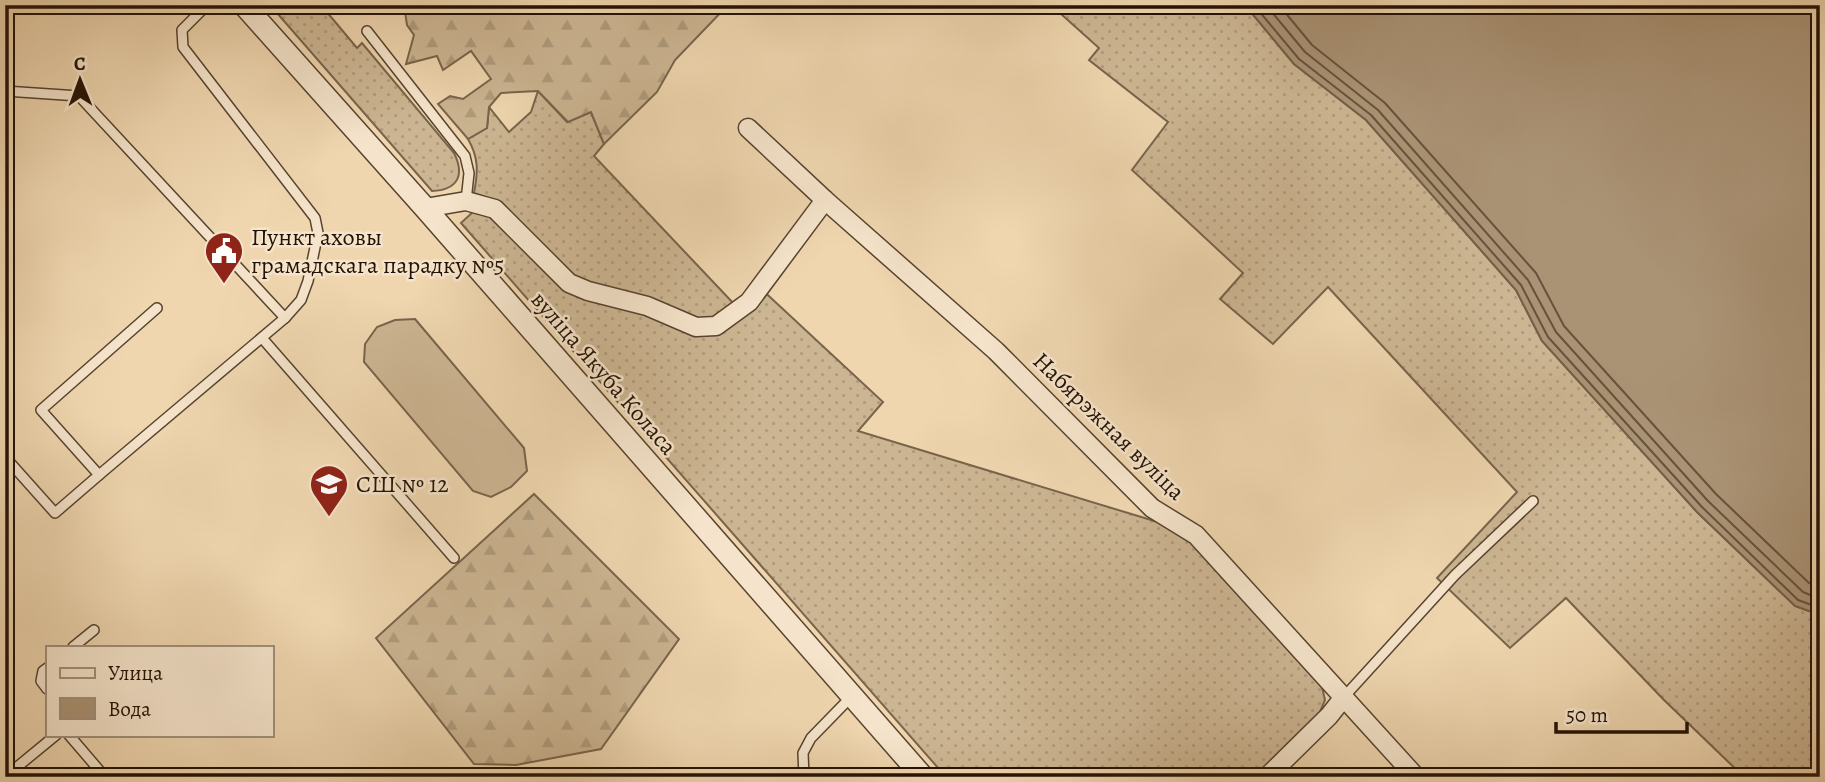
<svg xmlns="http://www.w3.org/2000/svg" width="1825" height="782" viewBox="0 0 1825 782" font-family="Alegreya,serif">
	<defs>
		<pattern id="grass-dots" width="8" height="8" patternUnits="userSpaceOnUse" patternTransform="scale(1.75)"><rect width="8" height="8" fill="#ccb592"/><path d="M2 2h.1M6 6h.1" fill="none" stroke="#af9b7c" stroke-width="1.8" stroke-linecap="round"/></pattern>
		<pattern id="forest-firs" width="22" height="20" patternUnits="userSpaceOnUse" patternTransform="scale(1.75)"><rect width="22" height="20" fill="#ccb592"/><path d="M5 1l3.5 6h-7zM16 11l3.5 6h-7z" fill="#af9b7c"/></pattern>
	</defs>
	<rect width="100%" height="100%" fill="#efd6af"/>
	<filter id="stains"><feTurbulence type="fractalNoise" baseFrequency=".00286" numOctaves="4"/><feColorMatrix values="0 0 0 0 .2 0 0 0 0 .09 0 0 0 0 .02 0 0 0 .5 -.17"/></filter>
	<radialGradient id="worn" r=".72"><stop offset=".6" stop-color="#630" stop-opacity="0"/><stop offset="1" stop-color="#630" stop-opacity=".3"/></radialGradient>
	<g fill="url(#grass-dots)" stroke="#78644b" stroke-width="2">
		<path d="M270,5H321L357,48L362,43L454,153C465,175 458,190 432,191Z"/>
		<path d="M1051,5H1245L1294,64L1366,120L1516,290L1542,341L1697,512L1795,606L1820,615V777H1744L1664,700L1566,598L1510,648L1437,578L1517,492L1328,287L1273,344L1220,299L1243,273L1132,170L1168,122L1089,60L1099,48Z"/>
		<path d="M538,91L567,122L591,112L604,144L594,156L735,305L757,285L883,402L858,431L1161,523L1199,548L1322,687L1325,700L1320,712L1254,777H946L461,223L488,198L474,193C478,172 479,158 468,139L487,128L489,107L509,132L531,112Z"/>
	</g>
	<g fill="url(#forest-firs)" stroke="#78644b" stroke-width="2">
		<path d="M404,5H728L675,60L657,92L604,144L591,112L568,122L538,91L501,93L489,107L487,128L468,139L438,104L450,96L463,99L491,79L471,51L443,70L437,56L406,64L414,35L407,25Z"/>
		<path d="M534,494L679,639L601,749L516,765L474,764L376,638Z"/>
	</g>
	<path fill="#ccb592" stroke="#78644b" stroke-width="2" d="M415,319L524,448L527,471L511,487L491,497L473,491L364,362L365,344L377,327L395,320Z"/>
	<path fill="#aa9375" stroke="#745f48" stroke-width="2" d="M1245,5H1820V615L1795,606L1697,512L1542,341L1516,290L1366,120L1294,64Z"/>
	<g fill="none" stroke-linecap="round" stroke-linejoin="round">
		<g stroke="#67523c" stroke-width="2">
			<path d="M1254,5L1299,59L1371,115L1521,285L1548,337L1702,507L1798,600L1820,608"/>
			<path d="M1266,5L1305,52L1378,110L1528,280L1556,332L1708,501L1803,592L1820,599"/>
			<path d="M1279,5L1312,45L1385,103L1536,273L1564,326L1716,494L1809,583L1820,587"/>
		</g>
		<defs>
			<g id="service">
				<path d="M367,31L465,156L469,173L466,201"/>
				<path d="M5,91L79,96L285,318"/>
				<path d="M157,308L41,410L99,475L285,318L301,300L308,281L318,233L315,218L183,47L182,30L207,5"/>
				<path d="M262,338L454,558"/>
				<path d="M5,457L55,513L99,475"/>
				<path d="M73,647L94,630"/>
				<path d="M47,668L43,671L41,681L47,689"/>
				<path d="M1344,697L1455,575L1533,501"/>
				<path d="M69,735L105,777"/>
				<path d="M5,766L11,772L56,735"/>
				<path d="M804,777L803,753L811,738L851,697"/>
			</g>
			<g id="minor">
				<path d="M748,128L825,200L996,351L1152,508L1196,535L1416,777"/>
				<path d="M425,208L466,201L495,209L569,283L588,291L647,306L696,327L716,326L749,302L825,200"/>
				<path d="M1267,777L1329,716L1344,697"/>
			</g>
			<path id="tertiary" d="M244,5L425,208L923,777"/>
		</defs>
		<use href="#service" stroke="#57432f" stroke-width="12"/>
		<use href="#minor" stroke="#57432f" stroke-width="21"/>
		<use href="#tertiary" stroke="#57432f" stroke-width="24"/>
		<use href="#service" stroke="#f5e4cb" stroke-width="9"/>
		<use href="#minor" stroke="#f5e4cb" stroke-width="18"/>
		<use href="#tertiary" stroke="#f5e4cb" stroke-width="21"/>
	</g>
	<defs>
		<symbol id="civic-pin" viewBox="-11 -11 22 30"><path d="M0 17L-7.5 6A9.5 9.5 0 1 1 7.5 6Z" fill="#8f2418" stroke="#f5e4cb"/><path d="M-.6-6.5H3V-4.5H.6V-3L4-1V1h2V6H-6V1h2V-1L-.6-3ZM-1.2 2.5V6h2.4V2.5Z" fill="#fff"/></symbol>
		<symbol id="school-pin" viewBox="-11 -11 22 30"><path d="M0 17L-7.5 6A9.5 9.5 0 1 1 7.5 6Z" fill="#8f2418" stroke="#f5e4cb"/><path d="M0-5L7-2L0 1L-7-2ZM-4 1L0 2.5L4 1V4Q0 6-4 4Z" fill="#fff"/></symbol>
	</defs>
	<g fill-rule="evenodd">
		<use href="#civic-pin" x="202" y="229" width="44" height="60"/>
		<use href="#school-pin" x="307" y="462" width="44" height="60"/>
	</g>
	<g text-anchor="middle" stroke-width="5" stroke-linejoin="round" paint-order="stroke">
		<g font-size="24" fill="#241204" stroke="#f5e4cb" text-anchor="start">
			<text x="251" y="245">Пункт аховы<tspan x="251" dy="28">грамадскага парадку №5</tspan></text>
			<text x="356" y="492">СШ № 12</text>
		</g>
		<g font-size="24" fill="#241204" stroke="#f5e4cb">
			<text transform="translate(604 373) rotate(49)" y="8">вуліца Якуба Коласа</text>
			<text transform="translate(1109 426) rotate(44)" y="8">Набярэжная вуліца</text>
		</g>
	</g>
	<rect width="1825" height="782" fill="none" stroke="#efd6af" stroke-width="28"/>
	<rect x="7" y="7" width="1811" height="768" fill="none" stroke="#241204" stroke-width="3.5"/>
	<rect x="14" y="14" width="1797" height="754" fill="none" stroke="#241204" stroke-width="2"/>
	<rect x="46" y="646" width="228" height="91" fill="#f5e4cb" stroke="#a1907b" stroke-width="2"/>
	<rect x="60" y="668" width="35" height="10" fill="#f5e4cb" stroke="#a1907b" stroke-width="2"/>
	<text x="108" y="680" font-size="21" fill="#241204">Улица</text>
	<rect x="60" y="698" width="35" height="21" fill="#aa9375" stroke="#a1907b" stroke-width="2"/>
	<text x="108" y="716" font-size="21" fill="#241204">Вода</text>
	<g transform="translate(80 80) rotate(359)" stroke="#f5e4cb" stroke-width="5" paint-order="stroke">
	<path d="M0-5L12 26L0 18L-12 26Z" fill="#241204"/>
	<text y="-10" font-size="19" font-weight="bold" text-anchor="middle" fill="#241204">С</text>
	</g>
	<path d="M1556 722v10h131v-10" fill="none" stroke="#241204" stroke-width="3.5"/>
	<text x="1566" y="722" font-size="21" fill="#241204" stroke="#f5e4cb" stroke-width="5" paint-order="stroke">50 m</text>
	<rect width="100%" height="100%" filter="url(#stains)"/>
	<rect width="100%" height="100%" fill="url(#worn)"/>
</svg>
